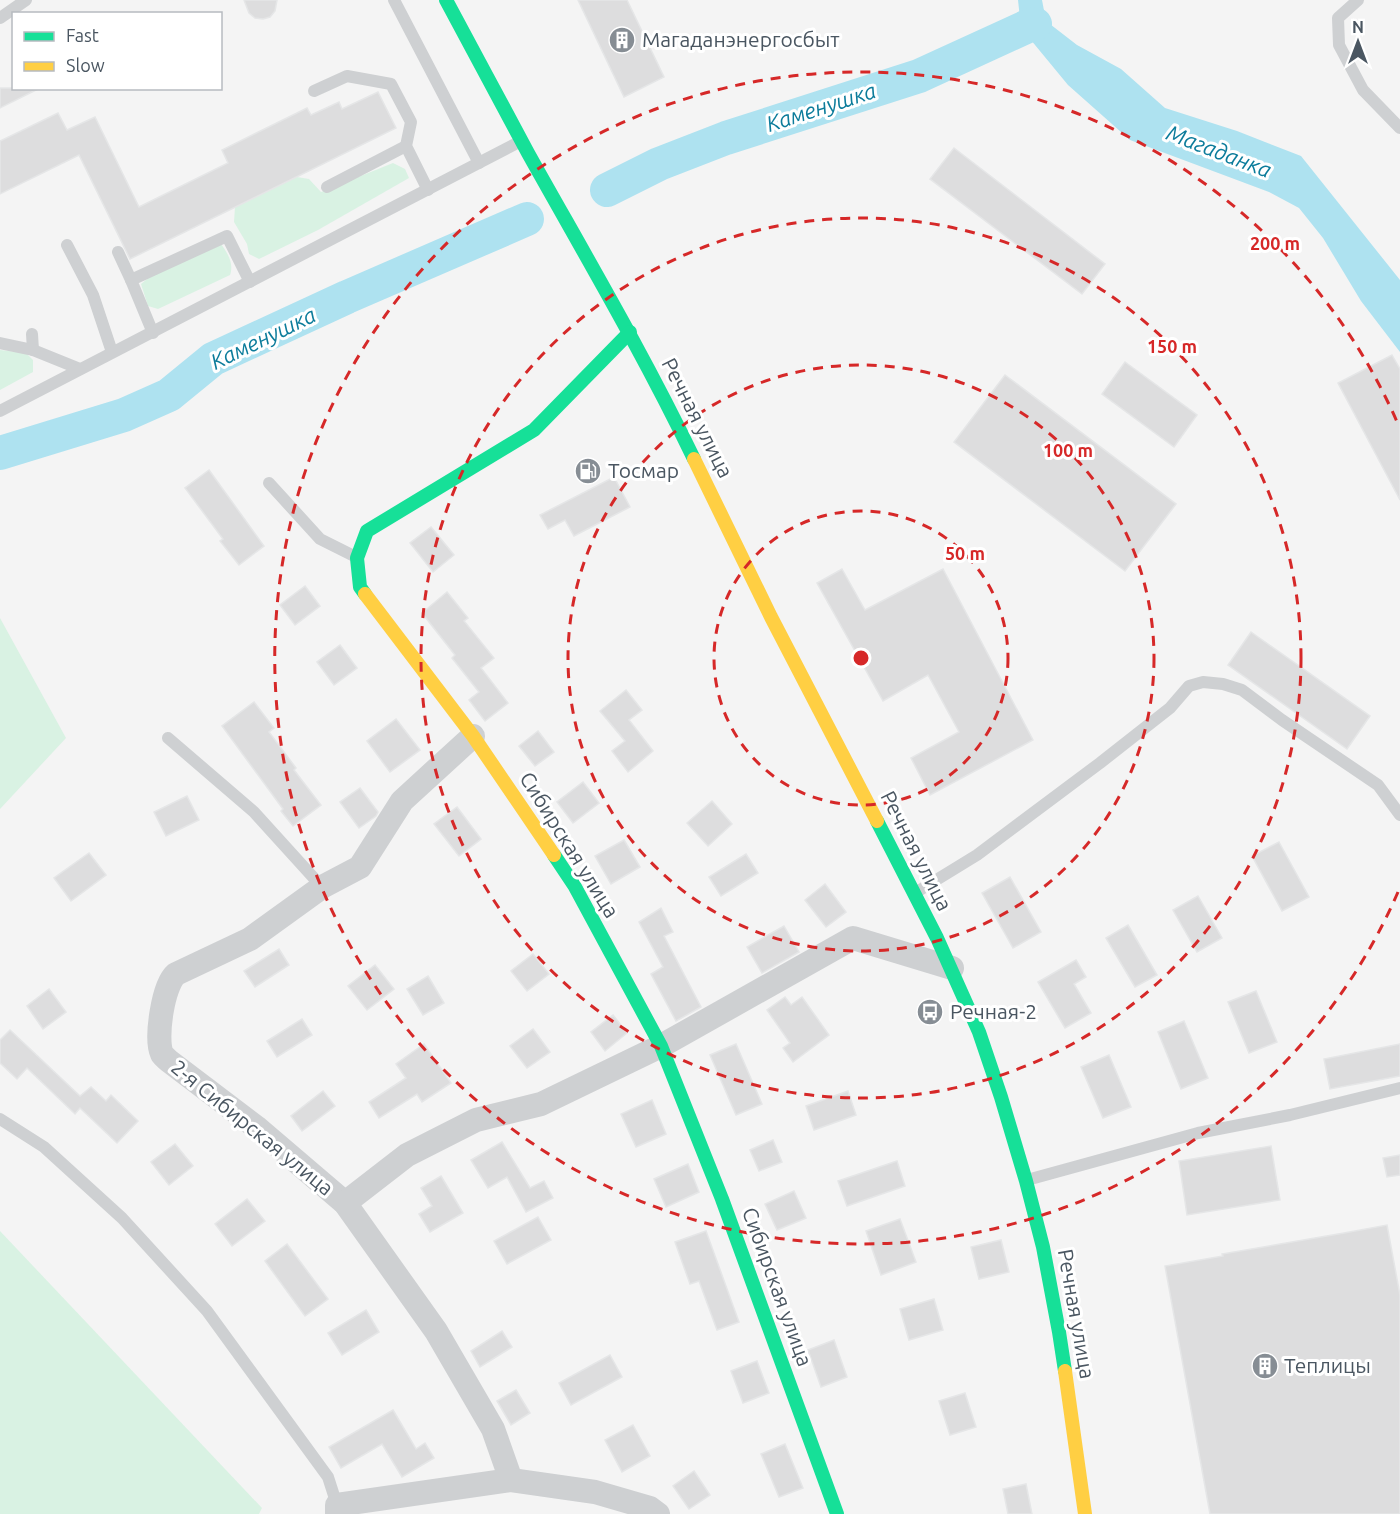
<svg xmlns="http://www.w3.org/2000/svg" width="1400" height="1514" viewBox="0 0 1400 1514" font-family="Ubuntu,sans-serif">
	<rect width="100%" height="100%" fill="#f4f4f4"/>
	<g fill="#d9f2e3">
		<path d="M393,163L405,169L409,178L318,230L259,259L249,254L247,244L234,222L235,207L297,177L309,179L321,192Z"/>
		<path d="M221,244C228,254 234,263 230,275L158,309L148,306L141,284L152,275Z"/>
		<path d="M0,350L26,353L33,360V372L0,390Z"/>
		<path d="M0,618L66,738L0,809Z"/>
		<path d="M0,1231L262,1508L259,1514H0Z"/>
	</g>
	<path fill="#aee2f0" d="M1018,0H1042L1046,21L1077,45L1121,69L1165,108L1237,131L1301,156L1400,280V352L1361,301L1323,238L1299,208L1269,192L1130,140L1068,85L1021,28Z"/>
	<g fill="none" stroke-linecap="round" stroke-linejoin="round">
		<g stroke="#aee2f0" stroke-width="34">
			<path d="M607,190L659,164L726,138L919,76L1028,26L1035,24"/>
			<path d="M0,453L124,415L169,395L213,359L347,297L527,219"/>
		</g>
	</g>
	<g fill="#ddddde" stroke="#e5e6e7" stroke-width="1.5">
		<path d="M244,0H277L275,11L270,17L263,19L255,18L249,13Z"/>
		<path d="M578,0H627L664,77L624,97Z"/>
		<path d="M0,88H40L0,108Z"/>
		<path d="M378,92L396,128L130,259L79,155L0,194V141L58,113L67,130L95,117L139,207L228,163L222,150L307,108L311,115L339,102L342,109Z"/>
		<path d="M954,148L1105,264L1082,294L930,179Z"/>
		<path d="M1392,355L1400,369V500L1338,383Z"/>
		<path d="M1125,362L1197,415L1174,447L1102,394Z"/>
		<path d="M1005,375L1176,504L1125,571L954,442Z"/>
		<path d="M209,470L264,546L239,565L220,541L223,539L185,488Z"/>
		<path d="M614,477L630,507L574,536L565,520L548,529L540,515Z"/>
		<path d="M431,527L454,555L433,572L410,543Z"/>
		<path d="M842,569L865,610L943,569L1033,740L930,795L911,758L959,732L928,675L883,701L817,583Z"/>
		<path d="M305,586L320,606L295,625L280,605Z"/>
		<path d="M447,592L468,618L464,621L494,658L481,668L508,703L485,721L469,700L479,692L452,658L455,655L422,613Z"/>
		<path d="M1251,632L1370,716L1347,749L1228,665Z"/>
		<path d="M340,645L357,668L334,685L317,662Z"/>
		<path d="M626,690L642,710L629,720L653,751L628,772L612,751L625,741L600,711Z"/>
		<path d="M254,702L274,728L269,732L296,768L294,770L321,805L293,826L281,811L283,809L222,726Z"/>
		<path d="M396,719L420,750L390,772L367,741Z"/>
		<path d="M538,731L554,752L535,766L519,746Z"/>
		<path d="M583,782L599,803L573,823L557,802Z"/>
		<path d="M360,788L378,812L376,816L359,828L340,802Z"/>
		<path d="M187,796L199,820L166,836L154,812Z"/>
		<path d="M712,801L732,824L708,846L687,823Z"/>
		<path d="M457,807L481,839L459,856L434,824Z"/>
		<path d="M624,840L640,867L611,884L595,856Z"/>
		<path d="M1279,842L1309,897L1282,911L1252,856Z"/>
		<path d="M89,853L106,875L71,901L54,878Z"/>
		<path d="M746,854L758,873L721,896L709,877Z"/>
		<path d="M1010,877L1041,932L1013,948L982,893Z"/>
		<path d="M825,884L846,912L826,927L805,900Z"/>
		<path d="M1198,896L1222,938L1197,952L1173,910Z"/>
		<path d="M661,908L673,932L664,936L701,1007L676,1021L651,974L663,967L639,922Z"/>
		<path d="M1128,925L1157,975L1135,987L1106,938Z"/>
		<path d="M784,926L799,952L762,973L747,947Z"/>
		<path d="M279,949L289,965L255,987L244,971Z"/>
		<path d="M533,954L549,974L527,991L511,971Z"/>
		<path d="M1076,960L1086,977L1074,984L1091,1013L1065,1028L1038,982Z"/>
		<path d="M375,965L394,989L367,1010L348,986Z"/>
		<path d="M428,976L444,1003L423,1015L407,989Z"/>
		<path d="M49,989L66,1012L43,1029L27,1006Z"/>
		<path d="M1256,991L1277,1042L1249,1053L1228,1002Z"/>
		<path d="M785,997L791,1005L802,997L829,1035L793,1062L783,1048L790,1043L767,1010Z"/>
		<path d="M613,1015L627,1033L605,1051L591,1032Z"/>
		<path d="M302,1019L312,1035L277,1057L267,1041Z"/>
		<path d="M1184,1021L1208,1078L1181,1089L1158,1032Z"/>
		<path d="M533,1029L550,1052L527,1068L510,1046Z"/>
		<path d="M10,1030L80,1096L91,1087L106,1101L111,1095L138,1121L117,1143L80,1108L75,1114L27,1068L17,1079L0,1063V1040Z"/>
		<path d="M424,1044L451,1083L422,1102L417,1094L379,1118L369,1102L406,1078L396,1064Z"/>
		<path d="M736,1044L762,1104L736,1115L710,1055Z"/>
		<path d="M1400,1044V1076L1330,1089L1324,1059Z"/>
		<path d="M1109,1055L1131,1107L1103,1118L1081,1067Z"/>
		<path d="M323,1091L335,1106L302,1131L291,1116Z"/>
		<path d="M848,1091L856,1115L814,1130L806,1106Z"/>
		<path d="M652,1100L666,1134L636,1147L621,1114Z"/>
		<path d="M773,1140L782,1162L759,1171L750,1150Z"/>
		<path d="M502,1142L530,1188L544,1181L553,1198L526,1212L507,1177L488,1188L471,1160Z"/>
		<path d="M175,1144L193,1166L169,1185L151,1162Z"/>
		<path d="M1271,1146L1280,1200L1187,1215L1179,1161Z"/>
		<path d="M1400,1155V1175L1387,1177L1383,1158Z"/>
		<path d="M897,1161L905,1186L847,1206L838,1181Z"/>
		<path d="M688,1164L699,1192L666,1207L654,1179Z"/>
		<path d="M441,1176L463,1213L430,1232L419,1214L432,1206L421,1188Z"/>
		<path d="M794,1191L806,1218L777,1230L765,1204Z"/>
		<path d="M247,1199L265,1221L232,1246L215,1224Z"/>
		<path d="M538,1217L551,1240L507,1264L494,1241Z"/>
		<path d="M900,1219L916,1262L881,1275L866,1231Z"/>
		<path d="M1387,1225L1400,1295V1514H1210L1165,1266L1223,1256L1222,1254L1344,1233Z"/>
		<path d="M706,1231L739,1322L717,1330L699,1281L690,1284L675,1242Z"/>
		<path d="M1001,1240L1009,1272L979,1279L971,1247Z"/>
		<path d="M287,1244L328,1299L305,1316L265,1261Z"/>
		<path d="M934,1299L943,1330L909,1340L900,1309Z"/>
		<path d="M366,1310L379,1332L342,1355L328,1333Z"/>
		<path d="M502,1331L512,1347L480,1367L471,1351Z"/>
		<path d="M834,1340L847,1377L821,1387L808,1350Z"/>
		<path d="M610,1355L622,1377L571,1405L559,1383Z"/>
		<path d="M757,1361L769,1393L743,1403L731,1371Z"/>
		<path d="M516,1390L530,1413L511,1425L497,1401Z"/>
		<path d="M965,1393L976,1427L950,1435L939,1401Z"/>
		<path d="M393,1410L416,1449L425,1443L434,1458L402,1477L382,1444L341,1468L329,1447Z"/>
		<path d="M633,1425L650,1456L622,1472L605,1440Z"/>
		<path d="M785,1444L803,1488L779,1497L761,1454Z"/>
		<path d="M694,1471L710,1495L689,1509L673,1486Z"/>
		<path d="M1026,1484L1032,1514H1008L1003,1489Z"/>
	</g>
	<g fill="none" stroke-linecap="round" stroke-linejoin="round">
		<g stroke="#ced0d2" stroke-width="12">
			<path d="M394,0L479,163"/>
			<path d="M1358,0L1338,18L1339,45L1363,90L1400,128"/>
			<path d="M0,18L26,0"/>
			<path d="M314,91L347,76L391,84L411,122L406,146L428,190"/>
			<path d="M327,187L406,146"/>
			<path d="M67,245L93,295L112,352"/>
			<path d="M118,252L131,280"/>
			<path d="M153,333L131,280L227,236L250,282"/>
			<path d="M32,334L33,350"/>
			<path d="M0,343L33,350L80,369"/>
			<path d="M0,411L521,141"/>
			<path d="M269,483L320,539L356,557"/>
			<path d="M168,738L254,812L322,887"/>
			<path d="M915,893L977,855L1100,763L1170,708L1189,686L1203,682L1223,684L1242,690L1282,720L1378,785L1400,815"/>
			<path d="M0,1119L44,1147L122,1218L207,1311L328,1477L337,1505"/>
			<path d="M1027,1180L1198,1133L1290,1115L1400,1088"/>
		</g>
		<g stroke="#ced0d2" stroke-width="24">
			<path d="M473,736L402,801L360,867L322,887L250,939L176,974C163,985 155,1039 162,1054C164,1057 167,1059 169,1061L256,1127L345,1203L436,1331L493,1429L511,1480"/>
			<path d="M345,1203L407,1155L476,1120L541,1104L661,1046L853,938L952,968"/>
			<path d="M337,1514V1505L511,1480L595,1492L650,1508L658,1514"/>
		</g>
		<g stroke="#16e098" stroke-width="14">
			<path d="M446,0C473,51 501,102 528,153C585,255 643,353 694,459"/>
			<path d="M365,594L360,587L357,558L367,531L534,430L630,332"/>
			<path d="M877,821L937,938L979,1032L1001,1097L1026,1181L1043,1247L1059,1332L1065,1371"/>
			<path d="M554,855L574,885L661,1046L722,1199L837,1514"/>
		</g>
		<g stroke="#ffcf43" stroke-width="14">
			<path d="M694,459L771,617L877,821"/>
			<path d="M365,594L473,736L554,855"/>
			<path d="M1065,1371L1085,1514"/>
		</g>
	</g>
	<g fill="none" stroke="#d62828" stroke-width="3" stroke-dasharray="10 8">
		<circle cx="861" cy="658" r="147"/>
		<circle cx="861" cy="658" r="293"/>
		<circle cx="861" cy="658" r="440"/>
		<path d="M1398 892A586 586 0 1 1 1398 424"/>
	</g>
	<defs>
		<symbol id="building-disc" viewBox="-11 -11 22 22"><circle r="9.5" fill="#868d94" stroke="#fff"/><path d="M-4-6H4V6H1V3H-1V6H-4ZM-2.5-4.3h1.7v1.8h-1.7ZM.8-4.3h1.7v1.8H.8ZM-2.5-1h1.7V.8h-1.7ZM.8-1h1.7V.8H.8Z" fill="#fff"/></symbol>
		<symbol id="fuel-disc" viewBox="-11 -11 22 22"><circle r="9.5" fill="#868d94" stroke="#fff"/><path d="M-5.5-6h7V0h2V4h1.3V-2.5L3-4.5l.8-.8L6-3V5H2.5V1h-1V6h-7ZM-4.2-4.7v3.2H.2V-4.7Z" fill="#fff"/></symbol>
		<symbol id="bus-disc" viewBox="-11 -11 22 22"><circle r="9.5" fill="#868d94" stroke="#fff"/><path d="M-5-6H5V4H4V6H2V4H-2V6H-4V4H-5ZM-3.5-4V0h7V-4ZM-3.5 1.2v1.5H-2V1.2ZM2 1.2v1.5H3.5V1.2Z" fill="#fff"/></symbol>
	</defs>
	<g fill-rule="evenodd">
		<use href="#building-disc" x="607" y="25" width="30" height="30"/>
		<use href="#fuel-disc" x="573" y="456" width="30" height="30"/>
		<use href="#bus-disc" x="915" y="997" width="30" height="30"/>
		<use href="#building-disc" x="1250" y="1351" width="30" height="30"/>
	</g>
	<g text-anchor="middle" stroke-width="6" stroke-linejoin="round" paint-order="stroke">
		<g font-size="21" fill="#4a5661" stroke="#fff" text-anchor="start">
			<text x="642" y="47">Магаданэнергосбыт</text>
			<text x="608" y="478">Тосмар</text>
			<text x="950" y="1019">Речная-2</text>
			<text x="1284" y="1373">Теплицы</text>
		</g>
		<g font-size="21" fill="#4a5661" stroke="#fff">
			<text transform="translate(697 418) rotate(63)" y="7">Речная улица</text>
			<text transform="translate(569 845) rotate(58)" y="7">Сибирская улица</text>
			<text transform="translate(916 851) rotate(63)" y="7">Речная улица</text>
			<text transform="translate(252 1128) rotate(39)" y="7">2-я Сибирская улица</text>
			<text transform="translate(777 1287) rotate(70)" y="7">Сибирская улица</text>
			<text transform="translate(1076 1314) rotate(80)" y="7">Речная улица</text>
		</g>
		<g font-size="22" font-style="italic" fill="#0c7c9b" stroke="#fff">
			<text transform="translate(821 107) rotate(-18)" y="8">Каменушка</text>
			<text transform="translate(1219 151) rotate(21)" y="8">Магаданка</text>
			<text transform="translate(263 338) rotate(-26)" y="8">Каменушка</text>
		</g>
	</g>
	<circle cx="861" cy="658" r="9" fill="#d62828" stroke="#fff" stroke-width="3"/>
	<g font-size="18" text-anchor="middle" font-weight="bold" fill="#d62828" stroke="#fff" stroke-width="6" stroke-linejoin="round" paint-order="stroke">
		<text x="1275" y="250">200 m</text>
		<text x="1172" y="353">150 m</text>
		<text x="1068" y="457">100 m</text>
		<text x="965" y="560">50 m</text>
	</g>
	<rect x="12" y="12" width="210" height="78" fill="#ffffff" stroke="#b7bbc0" stroke-width="1.5"/>
	<rect x="24" y="32" width="30" height="9" fill="#16e098" stroke="#b7bbc0" stroke-width="1.5"/>
	<text x="66" y="42" font-size="18" fill="#4a5661">Fast</text>
	<rect x="24" y="62" width="30" height="9" fill="#ffcf43" stroke="#b7bbc0" stroke-width="1.5"/>
	<text x="66" y="72" font-size="18" fill="#4a5661">Slow</text>
	<g transform="translate(1358 42)" stroke="#ffffff" stroke-width="4.5" paint-order="stroke">
	<path d="M0-4.5L10 22L0 15L-10 22Z" fill="#4a5661"/>
	<text y="-9" font-size="16" font-weight="bold" text-anchor="middle" fill="#4a5661">N</text>
	</g>
</svg>
